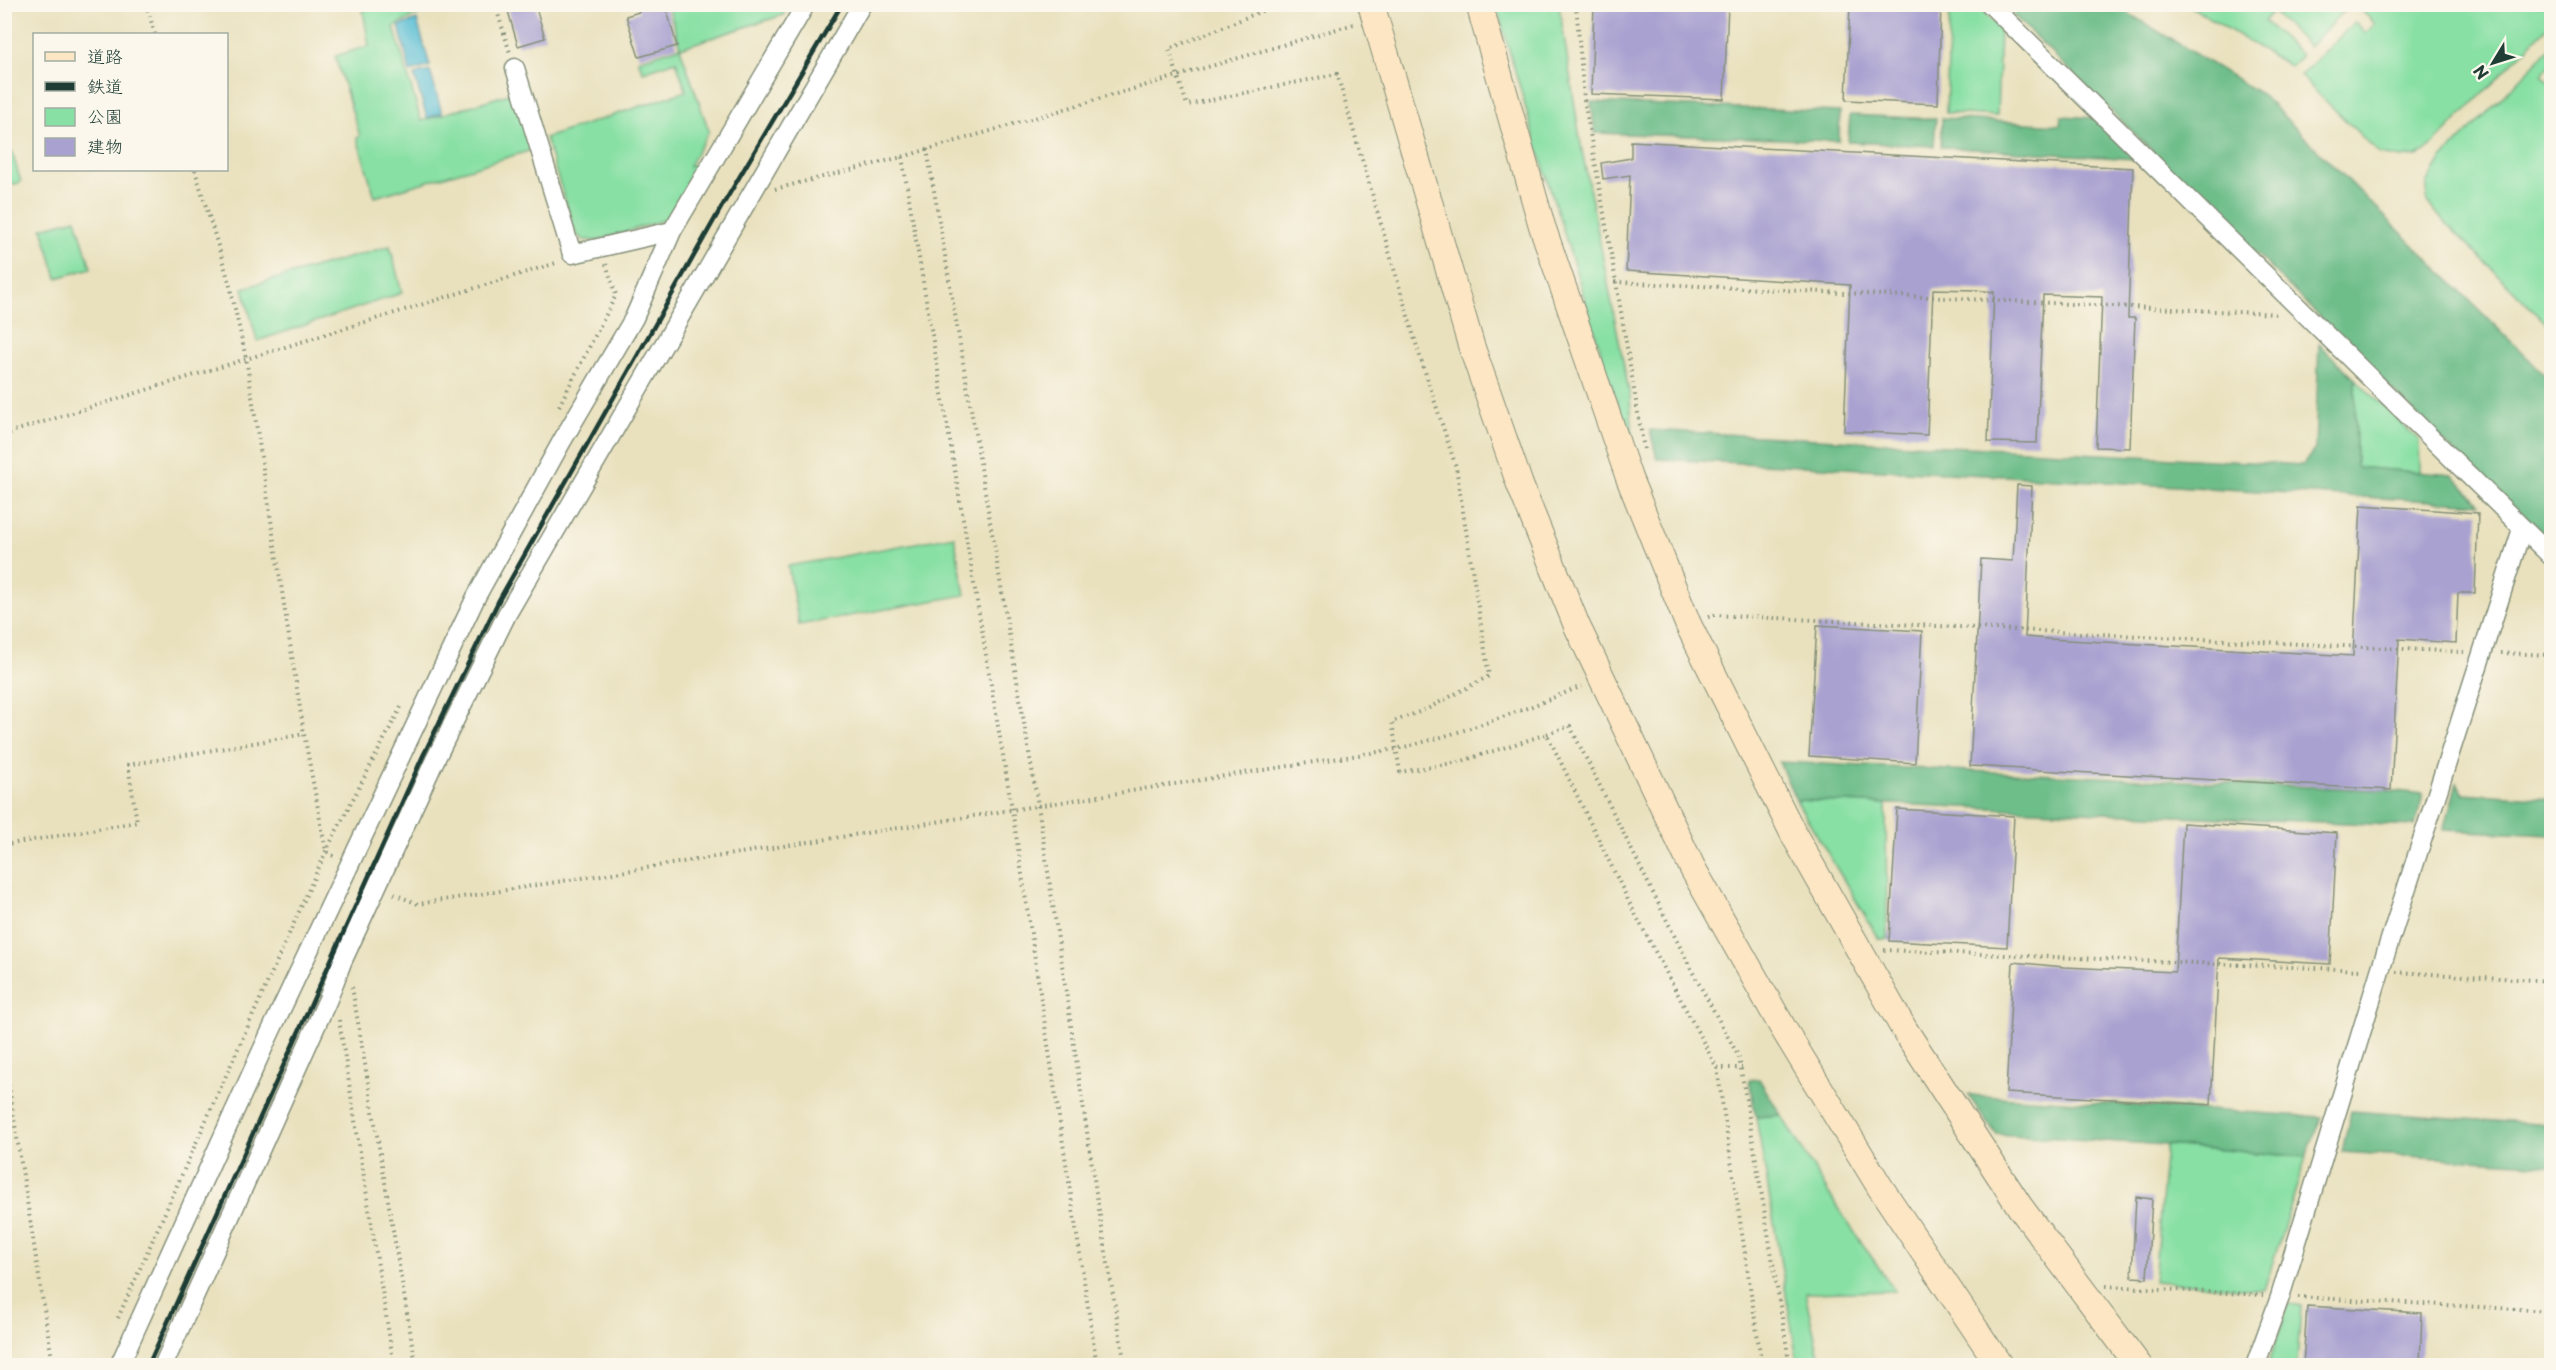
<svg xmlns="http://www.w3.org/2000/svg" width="2556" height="1370" viewBox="0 0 2556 1370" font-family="'Playpen Sans','Klee One',sans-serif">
<rect width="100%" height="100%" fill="#fbf7ec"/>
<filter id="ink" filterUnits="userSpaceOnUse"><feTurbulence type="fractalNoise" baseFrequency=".0167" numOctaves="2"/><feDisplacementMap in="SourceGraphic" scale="12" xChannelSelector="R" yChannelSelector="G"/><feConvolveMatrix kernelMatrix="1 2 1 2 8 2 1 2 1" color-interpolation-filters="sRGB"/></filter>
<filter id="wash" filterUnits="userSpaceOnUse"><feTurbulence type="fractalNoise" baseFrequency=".008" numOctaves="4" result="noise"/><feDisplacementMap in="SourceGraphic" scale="24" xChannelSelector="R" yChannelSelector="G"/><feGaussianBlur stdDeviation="1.35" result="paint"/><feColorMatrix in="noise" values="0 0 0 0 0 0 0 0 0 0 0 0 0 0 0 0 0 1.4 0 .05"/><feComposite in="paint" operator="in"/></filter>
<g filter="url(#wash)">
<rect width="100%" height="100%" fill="#e9e1be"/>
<path fill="#88e0a4" stroke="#548e6c" stroke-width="1.5" d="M2337 4 2344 11 2309 47 2273 12 2264 21 2302 55 2291 67 2188 5Z
M373 5H434L394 27 421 121 512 93 532 150 375 197 357 138 360 136 335 56 369 46 363 11Z
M668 5H790L783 15 680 48 709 131 689 166 703 163 670 218 597 241 584 240 576 234 545 138 686 91 676 61 643 72 638 60 680 47Z
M1496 5H1559L1581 145 1630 397 1633 440 1616 400 1536 143Z
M1950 5H1976L2000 29 1997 116 1946 113Z
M2356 5H2551V23L2430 148 2417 156 2401 158 2380 154 2300 76 2355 22 2366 33 2375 24Z
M2551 47V65L2541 75 2552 86 2551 328 2438 215 2427 200V183L2441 160Z
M12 152 21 182 5 187V154Z
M76 219 91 268 57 278 42 228Z
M390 246 402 293 257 341 243 288Z
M2355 379 2419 440 2420 472 2356 468Z
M954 536 965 595 799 625 788 566Z
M1796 800 1886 804 1887 939H1879Z
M1781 1115 1839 1210 1895 1291 1805 1293 1821 1365H1798L1756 1117Z
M2166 1145 2306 1157 2264 1290 2154 1281Z
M2289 1304 2301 1306 2297 1365H2268Z"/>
<path fill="#6ebe8a" stroke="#467e5f" stroke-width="1.5" d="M2003 5H2115L2261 94 2551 381V549L2233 230Z
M1591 102 1840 112 1839 141 1595 133Z
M1850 115 1936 119 1934 146 1848 142Z
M2061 116 2096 118 2134 155V159L1941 147 1942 118 2060 125Z
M2319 344 2355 379 2356 467 2453 475 2480 504 2006 476 1657 459 1650 430 2303 465 2315 449Z
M1779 762 2396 791 2423 794 2415 826 1796 800Z
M2457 783 2463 793 2551 799V835L2444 830Z
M1759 1079 1781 1115 1756 1117 1749 1080Z
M1968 1095 2321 1117 2306 1157 2166 1145 1996 1134Z
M2351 1111 2551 1125V1165L2342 1152Z"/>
<path fill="#56bdd4" stroke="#3a7d84" stroke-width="1.5" d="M417 20 430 66 410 72 399 26Z
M430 71 442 113 427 118 414 75Z"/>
<g id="blocks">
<path fill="#a9a1d0" d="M506 4H535L545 38 518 46Z
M636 4H665L677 46 639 57 626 16 639 12Z
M1594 4H1728L1724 99 1591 94Z
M1850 4H1941L1938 104 1846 100Z
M1631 141 2133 168 2128 318H2135L2130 448 2096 447 2102 297 2043 295 2037 443 1988 442 1994 292 1976 290 1933 289 1927 435 1844 431 1850 285 1626 271 1630 175 1603 179 1601 163 1631 158Z
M2017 485 2032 486 2025 637 2049 639 2353 656 2361 505 2478 513 2475 593H2458L2456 643 2399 639 2391 790 1970 766 1981 559 2013 561Z
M1817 625 1922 631 1915 763 1809 756Z
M1897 809 2014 816 2007 947 1889 941Z
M2183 823 2337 833 2330 964 2219 958 2211 1105 2006 1093 2013 962 2064 967 2175 972Z
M2136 1197 2152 1199 2147 1278 2132 1277Z
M2307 1306 2422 1313 2420 1365H2303Z"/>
</g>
</g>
<g filter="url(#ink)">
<use href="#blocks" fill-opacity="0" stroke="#848f79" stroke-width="1.5"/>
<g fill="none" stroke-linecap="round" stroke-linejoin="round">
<g stroke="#848f79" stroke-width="21">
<path id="street" d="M1990 4 2552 557
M515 68 572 254 672 231
M119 1366 269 1035 476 597 562 441 634 318 672 231 806 4
M163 1366 328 999 342 962 434 762 507 614 862 4
M2255 1366 2280 1297 2380 971 2522 529"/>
</g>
<g stroke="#848f79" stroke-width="28">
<path id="secondary" d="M1371 4 1471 345 1520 485 1577 626 1693 869 1783 1028 1880 1187 2000 1366
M1479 4 1542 226 1629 478 1688 624 1794 835 1904 1029 2020 1207 2139 1366"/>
</g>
<path stroke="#848f79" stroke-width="4" stroke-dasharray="1.5 4.5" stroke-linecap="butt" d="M146 4 155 34
M495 4 510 53
M1279 4 1169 49 1187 105 1337 74 1417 347 1456 467 1489 676 1427 709 1392 722 1400 772 1459 762 1547 734 1632 908 1717 1068 1762 1366
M1576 4 1584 99 1616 282
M927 149 1038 805 1096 1192 1125 1366
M902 157 1012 809 1097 1366
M195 170 229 282 246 358 304 734 326 851 335 857
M775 189 902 157 1354 24
M559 406 616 295 606 264
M4 436 14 431 556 263
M1644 449 1616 282 2278 314
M1708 617 1714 615 2464 652
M2501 653 2552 655
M1547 734 1570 726 1692 971 1739 1057 1790 1366
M4 845 137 822 128 765 304 734
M394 894 418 904 1396 749C1463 733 1519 712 1582 686
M1884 950 2362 970
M2396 972 2552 981
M352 987 416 1366
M339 1020 394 1366
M4 1055 53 1366
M1717 1068H1742
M2106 1286 2263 1295
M2298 1297 2552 1311
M118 1318 326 851 402 705
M97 1366 101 1355"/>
<use href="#street" stroke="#fff" stroke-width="18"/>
<use href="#secondary" stroke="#fce6c4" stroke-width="26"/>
<path stroke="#1f3d34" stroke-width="4.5" d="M148 1366 423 756 499 600 721 208 842 4"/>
</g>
</g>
<rect width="2556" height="1370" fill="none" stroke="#fbf7ec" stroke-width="24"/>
<rect x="33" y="33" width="195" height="138" fill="#fbf7ec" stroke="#a3ada2" stroke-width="1.5"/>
<rect x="45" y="52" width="30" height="9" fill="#fce6c4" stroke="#a3ada2" stroke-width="1.5"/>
<text x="87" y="63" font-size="18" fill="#1f3d34">道路</text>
<rect x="45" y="82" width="30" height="9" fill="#1f3d34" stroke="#a3ada2" stroke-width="1.5"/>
<text x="87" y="93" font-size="18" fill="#1f3d34">鉄道</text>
<rect x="45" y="108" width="30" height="18" fill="#88e0a4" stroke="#a3ada2" stroke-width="1.5"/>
<text x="87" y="123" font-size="18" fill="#1f3d34">公園</text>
<rect x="45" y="138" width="30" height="18" fill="#a9a1d0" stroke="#a3ada2" stroke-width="1.5"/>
<text x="87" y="153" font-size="18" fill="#1f3d34">建物</text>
<g transform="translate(2493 63) rotate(232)" stroke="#fbf7ec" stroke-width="4.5" paint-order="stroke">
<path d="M0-4.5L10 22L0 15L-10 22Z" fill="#1f3d34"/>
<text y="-9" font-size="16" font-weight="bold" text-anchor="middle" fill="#1f3d34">N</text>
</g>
</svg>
